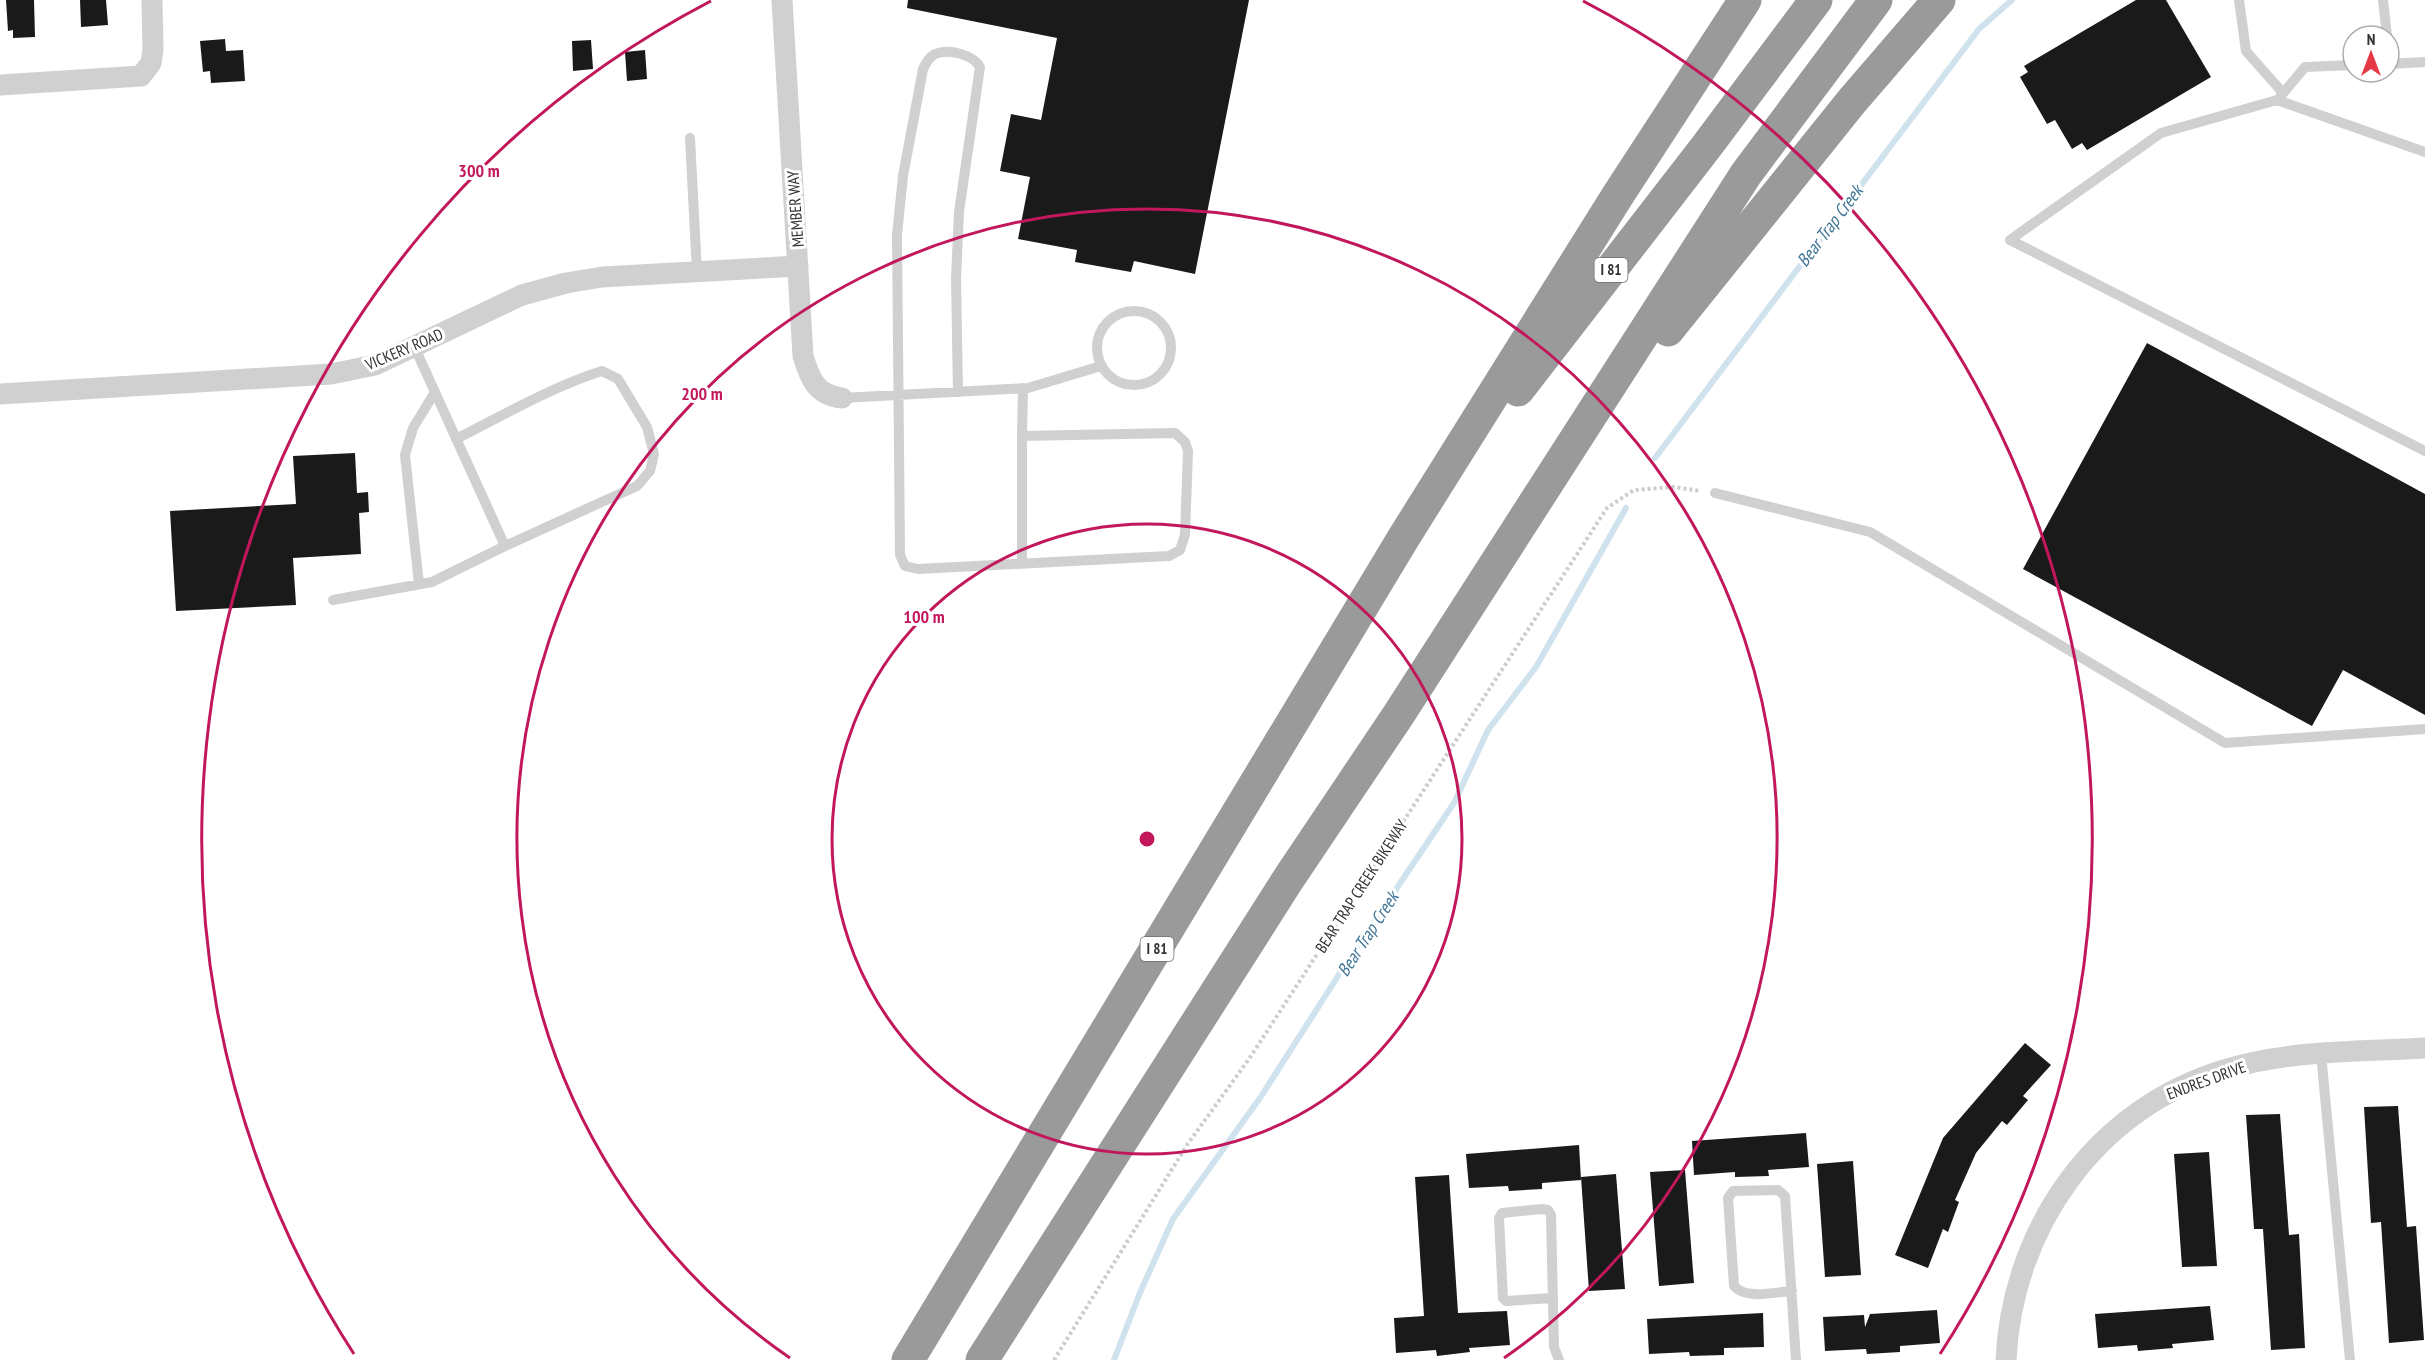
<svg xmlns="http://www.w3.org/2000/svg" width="2425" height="1360" viewBox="0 0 2425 1360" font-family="'PT Sans Narrow',sans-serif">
<rect width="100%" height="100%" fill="#fff"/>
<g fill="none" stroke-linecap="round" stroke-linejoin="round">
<path stroke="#cfe2ee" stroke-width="6" d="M1655 458 1979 29 2012 0
M1114 1360 1139 1295 1173 1219 1260 1098 1347 962 1454 803 1488 730 1536 667 1626 508"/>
</g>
<path fill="#1a1a1a" d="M6 0H34L35 37 13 38V30L8 31Z
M80 0H106L108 25 81 27Z
M908 0H1249L1195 274 1134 261 1131 272 1075 262 1077 250 1018 239 1030 177 1000 171 1011 114 1041 120 1057 38 907 8Z
M2136 0H2166L2211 77 2087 150 2082 143 2072 149 2055 120 2047 124 2020 77 2028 72 2024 66Z
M225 39 226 51 243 50 245 81 211 83 210 71 203 72 200 41Z
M591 40 593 69 573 71 572 41Z
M645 50 647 79 627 81 625 52Z
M2147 343 2425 494V715L2343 670 2312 726 2023 569Z
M355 453 357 493 368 492 369 512 359 513 361 554 293 558 296 605 176 611 170 511 296 504 293 456Z
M2025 1043 2051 1065 2023 1096 2028 1100 2007 1125 2002 1121 1976 1153 1955 1200 1959 1202 1948 1232 1943 1229 1928 1268 1895 1255 1943 1138Z
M2398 1106 2407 1227 2416 1226 2424 1340 2389 1343 2381 1222 2371 1223 2364 1107Z
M2280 1114 2289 1235 2299 1234 2305 1348 2271 1350 2263 1229H2254L2246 1115Z
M1806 1133 1809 1167 1768 1170 1769 1176 1735 1177V1172L1694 1175 1692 1141Z
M1579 1145 1581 1180 1542 1183V1189L1509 1191 1508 1186 1469 1188 1466 1154Z
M2209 1152 2217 1266 2182 1267 2174 1154Z
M1853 1161 1861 1275 1825 1277 1817 1164Z
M1685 1170 1694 1283 1659 1286 1650 1172Z
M1616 1174 1625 1289 1589 1291 1581 1177Z
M1449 1175 1458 1313 1507 1311 1510 1345 1469 1348 1470 1352 1437 1356 1436 1350 1396 1353 1394 1318 1424 1316 1415 1177Z
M2210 1306 2214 1340 2172 1344 2173 1348 2138 1351 2137 1345 2098 1348 2095 1314Z
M1937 1310 1940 1343 1900 1346V1352L1867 1354 1866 1349 1825 1351 1823 1317 1864 1315 1865 1327 1870 1314Z
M1763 1313 1764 1347 1724 1348V1355L1690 1356 1689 1352 1649 1354 1647 1319Z"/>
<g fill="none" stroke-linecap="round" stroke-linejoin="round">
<path stroke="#cdcdcd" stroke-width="4" stroke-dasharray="3 3" stroke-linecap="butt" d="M1054 1360 1187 1145 1249 1059 1607 508 1634 490 1673 487 1701 491"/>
<path stroke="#d0d0d0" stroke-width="10" d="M2239 0 2246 51 2283 93
M2383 0 2387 36
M2389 64 2425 62
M2280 97 2305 67 2353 65
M690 138 697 272
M2425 152 2277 100 2161 133 2010 240 2425 451
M1097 348a37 37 0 1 1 74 0a37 37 0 1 1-74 0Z
M414 346 505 546 637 486 650 471 654 454 647 427 618 379 602 371C551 387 504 415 456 439
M958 392 956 279 959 212 980 67C973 55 949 48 935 54 929 57 926 63 923 69L903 176 897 235 900 555 905 566 918 569C1002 565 1085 560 1169 556L1180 550 1185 535 1188 451 1185 442 1175 433 1022 436V564
M842 398 1028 388 1101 366
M1022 436 1023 388
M1715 493 1870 532 2225 743 2425 729
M419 584 405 455 413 428 435 392
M333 600 432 582 505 546
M2321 1054 2350 1360
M1792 1291C1775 1292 1746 1300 1734 1286L1728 1198 1733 1191 1778 1190 1785 1196 1796 1360
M1553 1298 1506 1301 1503 1298 1499 1218 1502 1213 1542 1209 1548 1210 1551 1215 1554 1347 1559 1360"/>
<path stroke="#d0d0d0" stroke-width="21" d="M782 0 803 356C810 379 816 395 842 398
M0 85 141 76 151 63 153 50 152 0
M0 394 331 374 375 365 522 295 566 283 602 277 798 266
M2006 1360C2012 1227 2097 1107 2227 1069 2290 1050 2359 1052 2425 1048"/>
<path stroke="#9a9a9a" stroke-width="33" d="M1668 330 1852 101 1939 0
M1518 390 1706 147 1816 0
M908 1360 1404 537 1618 195 1745 0
M982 1360 1289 878 1399 714 1746 174 1876 0"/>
</g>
<g fill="none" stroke="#c2185b" stroke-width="3">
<circle cx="1147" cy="839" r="315"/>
<path d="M790 1358A630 630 0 1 1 1504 1358"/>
<path d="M354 1354A945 945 0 0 1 711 1M1583 1A945 945 0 0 1 1940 1354"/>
</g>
<g text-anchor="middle" stroke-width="6" stroke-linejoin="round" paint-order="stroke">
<g fill="#fff" stroke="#707070" stroke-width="1.5">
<rect x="1594.5" y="258" width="33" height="24" rx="4.5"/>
<rect x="1140.5" y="937" width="33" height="24" rx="4.5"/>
</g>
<g font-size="15" font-weight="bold" fill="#333">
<text x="1611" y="275">I 81</text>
<text x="1157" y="954">I 81</text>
</g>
<g font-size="16" fill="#333" stroke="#fff">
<text transform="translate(795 209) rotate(-94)" y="6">MEMBER WAY</text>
<text transform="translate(404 349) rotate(-23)" y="6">VICKERY ROAD</text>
<text transform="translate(1361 886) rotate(-57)" y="6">BEAR TRAP CREEK BIKEWAY</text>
<text transform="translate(2206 1080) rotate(-20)" y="6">ENDRES DRIVE</text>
</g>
<g font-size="18" font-style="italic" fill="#3f7597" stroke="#fff">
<text transform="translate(1830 226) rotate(-53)" y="6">Bear Trap Creek</text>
<text transform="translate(1368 934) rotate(-57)" y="6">Bear Trap Creek</text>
</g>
</g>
<circle cx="1147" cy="839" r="9" fill="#c2185b" stroke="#fff" stroke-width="3"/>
<g font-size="18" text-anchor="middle" font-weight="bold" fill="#c2185b" stroke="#fff" stroke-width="6" stroke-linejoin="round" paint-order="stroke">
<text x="479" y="177">300 m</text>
<text x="702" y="400">200 m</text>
<text x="924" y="623">100 m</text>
</g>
<g transform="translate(2371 54)"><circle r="28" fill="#ffffff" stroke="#adadad" stroke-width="1.5"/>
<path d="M0-4.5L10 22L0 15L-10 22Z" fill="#e63946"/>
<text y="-9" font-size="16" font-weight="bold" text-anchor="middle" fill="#333333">N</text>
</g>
</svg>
